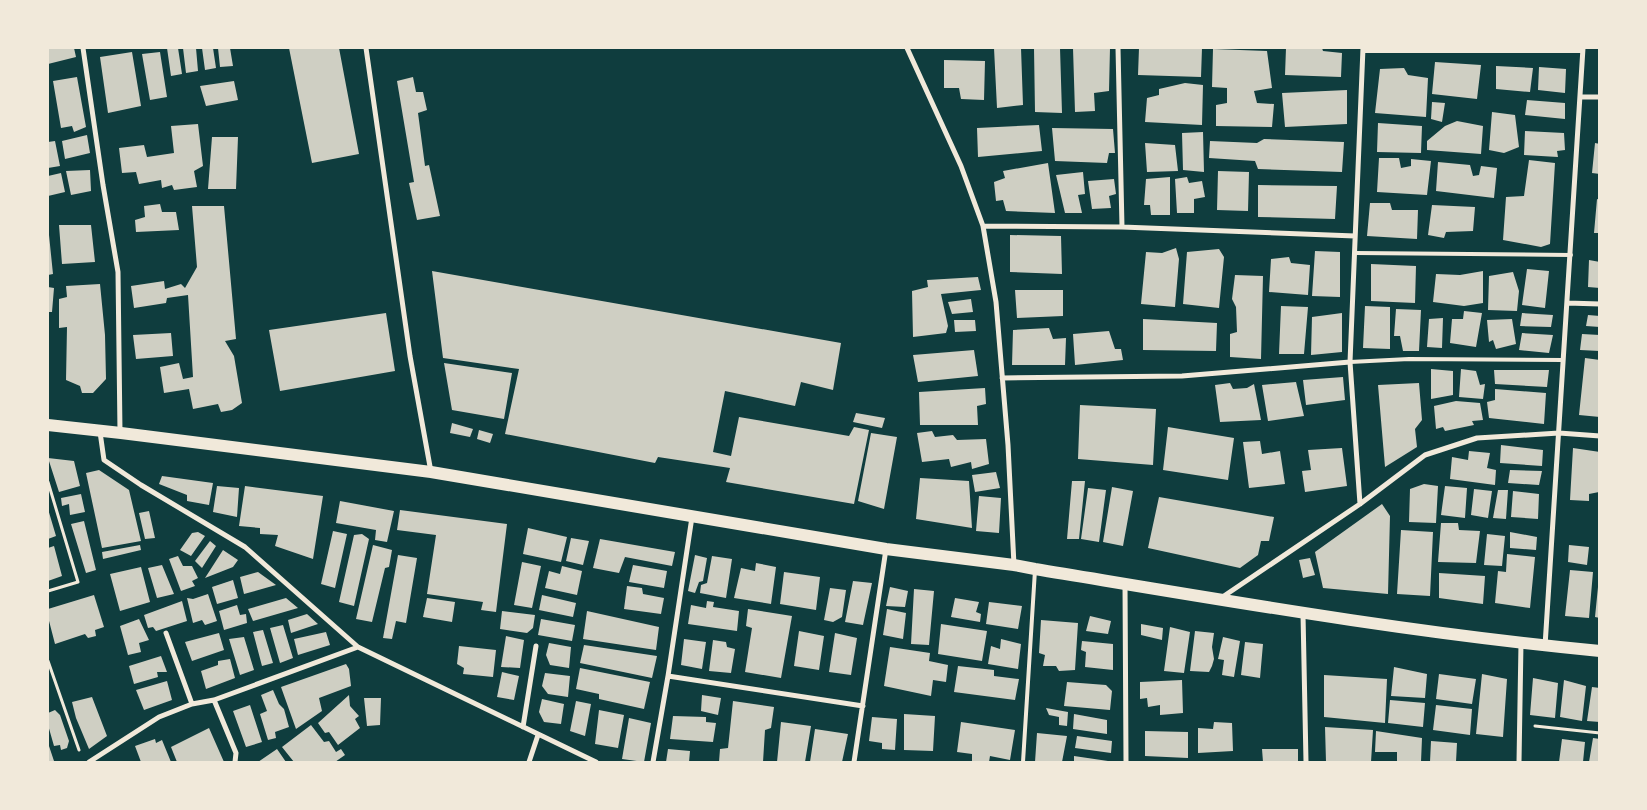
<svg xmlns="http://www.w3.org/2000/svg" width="1647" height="810" viewBox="0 0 1647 810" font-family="Poppins,sans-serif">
<rect width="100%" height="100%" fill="#0f3d3e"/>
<path fill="#cfcfc3" d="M48 48H74L76 57 48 64Z
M167 48H178L182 74 171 76Z
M183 48H196L198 71 186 73Z
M202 48H213L216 68 205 70Z
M218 48H230L233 66 220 67Z
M289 48H339L359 154 312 163Z
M994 48H1021L1023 105 997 108Z
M1034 48H1060L1062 113 1035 112Z
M1073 48H1110L1109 91 1094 93 1095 111 1075 112Z
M1139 48H1202L1201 77 1138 75Z
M1286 48H1322L1323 51 1342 53 1341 77 1285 75Z
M1213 49 1267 51 1272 88 1254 91 1257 103 1274 104 1272 127 1216 126V105L1227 103V88L1212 87Z
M132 52 141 106 108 113 100 57Z
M160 52 167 97 150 100 142 54Z
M944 60 985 61 984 100 961 99 959 88H944Z
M1435 62 1481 65 1477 99 1432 94Z
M1496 66 1533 68 1530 92 1496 89Z
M1539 67 1566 69 1565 93 1538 90Z
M1404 68 1408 75 1428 78 1426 117 1375 113 1380 69Z
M77 77 86 127 74 132 72 126 61 128 53 81Z
M413 77 416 92H423L427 110 418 113 425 166 429 165 440 216 417 220 409 183 414 182 397 81Z
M234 81 238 100 206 106 200 86Z
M1185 83 1203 85 1202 125 1145 122 1147 98 1159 95V89Z
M1347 90V124L1285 127 1282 93Z
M1527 100 1565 103V119L1525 115Z
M1432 102 1445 103 1442 122 1431 119Z
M1492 112 1515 115 1519 147 1504 153 1489 150Z
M1457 121 1483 126 1481 154 1427 150V141L1445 126Z
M1378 123 1422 126 1421 153 1377 152Z
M198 124 203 166 194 171 197 187 174 190 172 185 162 188 161 180 139 184 136 172 122 173 119 148 144 145 147 157 174 153 171 126Z
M1039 125 1042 151 978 157 977 128Z
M1052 128 1113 129 1115 153H1109L1107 163 1055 161Z
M1525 131 1564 133 1565 150 1557 151 1558 157 1524 155Z
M1203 132 1204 172 1183 170 1182 133Z
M87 135 90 153 65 159 62 141Z
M212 137H238L236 189H208Z
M1264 139 1344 142 1342 172 1258 169 1255 161 1209 158 1210 141 1257 143Z
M55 141 60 166 48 168V142Z
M1145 143 1175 145 1178 171 1147 172Z
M1595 143 1600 144V174L1592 173Z
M1379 158H1399L1401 168 1411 166V159L1431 161 1427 195 1377 192Z
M1529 160 1555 163 1550 244 1541 247 1503 240 1506 197 1524 196Z
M1438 162 1470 165 1473 176 1479 175 1481 166 1497 168 1494 198 1436 191Z
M1048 163 1055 213 1006 211 1003 200 996 201 994 182 1005 178 1003 171Z
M90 170 91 191 71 195 66 171Z
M1218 171 1249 172 1248 211 1217 210Z
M1083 172 1085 194 1078 195 1082 213H1065L1056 175Z
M61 173 65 192 48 196V176Z
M1170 177V215H1151L1150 205H1144L1146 179Z
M1187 177 1189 183 1202 181 1205 197 1194 199V213H1177L1175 179Z
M1114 179 1116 194 1109 196 1111 208 1092 209 1088 181Z
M1258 185 1337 186 1335 219 1258 217Z
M1597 199 1600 200V233H1594Z
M1370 203H1390L1392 210H1418L1417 239 1367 236Z
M160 204 162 212H176L179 230 136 232 135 220 145 217 144 206Z
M1432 205 1475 207 1473 231 1446 232 1444 238 1428 235Z
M192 206H224L236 339 225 341 234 356 242 403 232 410 221 412 218 404 193 409 189 389 164 393 160 367 179 363 183 379 193 377 188 295 167 298 166 303 134 308 131 286 164 281 165 289 181 284 185 288 197 267Z
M59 225H91L95 262 62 264Z
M48 235H49L53 274 48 275Z
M1010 235 1061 236 1062 274 1010 272Z
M1176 248 1179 259 1175 307 1141 304 1146 252 1162 253Z
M1219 249 1224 257 1219 308 1183 304 1187 252Z
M1315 251 1340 252V297L1312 296Z
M1289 257 1291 263 1310 265 1308 295 1269 292 1271 259Z
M1589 260 1600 262V288L1588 287Z
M1371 264 1416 266 1415 303 1371 301Z
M1527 269 1549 271 1545 308 1522 305Z
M432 271 841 343 833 390 801 382 795 406 725 391 713 452 731 456 739 417 849 436 854 427 869 430 854 504 726 482 730 468 658 457 655 463 505 434 519 369 443 358Z
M1483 271V303L1464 306 1433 302 1436 274 1460 275Z
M1513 272 1519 291 1517 311 1488 310 1489 276Z
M1235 275 1263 276 1261 359 1230 357V334L1237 332 1236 307 1232 299Z
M978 277 981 290 941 294 948 326 946 333 913 337 912 291 928 287 927 280Z
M100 284 105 335 106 379 93 393H82L80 386 66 380 67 327 59 328V299L67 297 66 286Z
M48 287 54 288 52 312H48Z
M1015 290H1063V316L1017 318Z
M971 299 973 312 952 314 948 302Z
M1281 306 1308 307 1304 354H1279Z
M1365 306 1390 307V349L1363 348Z
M1396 309 1421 310 1419 351H1403L1400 336H1394Z
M1464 311 1482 313 1476 347 1450 343 1452 319H1463Z
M386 313 395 371 280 391 269 330Z
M1342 313V352L1311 355 1312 317Z
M1522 313 1553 315 1551 327 1520 326Z
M1588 315 1600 316V327L1586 326Z
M1443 318 1442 348 1427 347 1429 319Z
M1143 319 1217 323 1216 351 1143 350Z
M1512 319 1516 344 1496 349 1493 340 1489 342 1487 320Z
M954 320H975L976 331 955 332Z
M1049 328 1053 339 1066 338 1065 365H1012L1013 330Z
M1109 331 1115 349H1121L1123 360 1075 365 1073 334Z
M171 333 173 356 136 359 133 335Z
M1522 333 1553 335 1549 353 1519 350Z
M1582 334 1600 335V351L1580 350Z
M974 350 978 376 918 382 913 355Z
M1585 358 1600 360V417L1579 415Z
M444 363 512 373 504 419 452 410Z
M1431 369 1453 371V395L1431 399Z
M1461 369 1476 371 1480 385 1485 384 1483 399 1459 397Z
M1494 370H1549L1547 387 1495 384Z
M1343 377 1345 400 1306 405 1303 380Z
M1296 382 1304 416 1268 421 1262 385Z
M1230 383 1233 389 1247 388 1254 384 1261 420 1220 422 1215 385Z
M1419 383 1422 420 1415 429 1417 447 1385 467 1378 385Z
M985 388 986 404 977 406 978 425H920L919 392Z
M1495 389 1546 393 1544 424 1489 418 1487 402 1495 400Z
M1456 401 1480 403 1483 420 1472 421 1474 425 1445 431 1443 427 1436 429 1434 406Z
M1080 405 1156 409 1153 465 1078 459Z
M856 413 885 418 882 428 853 422Z
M452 423 473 429 470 437 450 433Z
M1168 427 1234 438 1228 480 1163 470Z
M479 430 493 434 490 443 477 439Z
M932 431 935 437 953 435 957 440 986 439 989 464 972 469 971 462 951 467 949 459 922 462 917 433Z
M871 433 897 437 884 509 858 501Z
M1260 441 1262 454 1280 451 1285 484 1249 488 1243 442Z
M1501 445 1543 450 1542 466 1500 463Z
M1342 448 1347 486 1305 492 1302 471 1311 470 1308 450Z
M1573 448 1600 452 1599 492 1589 494V501L1570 500Z
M1469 451 1490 453 1487 468 1496 470 1495 485 1450 479 1452 457 1468 460Z
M48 458 74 461 80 486 59 492Z
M99 470 129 490 141 541 102 548 86 473Z
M1510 470 1542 471 1539 485 1508 483Z
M996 472 1000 488 975 492 972 475Z
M162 476 213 483 209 505 187 501V495L159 484Z
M920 478 969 481 972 528 916 519Z
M1072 481H1085L1079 539H1067Z
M1424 484 1438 486 1436 523 1409 522 1410 489Z
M217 486 239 488 237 517 213 512Z
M245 486 323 496 313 559 275 546 278 535 260 534V528L239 526Z
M1445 486 1467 488 1465 518 1441 515Z
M1112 487 1133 491 1123 546 1103 542Z
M1088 488 1106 490 1099 542 1081 539Z
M1474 489 1492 491 1488 518 1471 515Z
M1498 490H1508L1506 519 1493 518Z
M1513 491 1539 494 1538 519 1511 517Z
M81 494 85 512 70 515 69 504 62 506 61 498Z
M979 496 1001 498 999 533 976 531Z
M1159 497 1274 517 1269 541H1261L1258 555 1240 568 1148 548Z
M340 501 394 511 387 542 375 540 376 530 336 523Z
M1382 504 1390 516 1388 594 1323 588 1315 552Z
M48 509 56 536 48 539Z
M400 510 507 524 496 612 481 610 483 602 427 594 436 535 397 530Z
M149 511 155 538 145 539 139 513Z
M84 521 96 570 86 573 71 524Z
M1441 523H1458L1459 530 1480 531 1476 563 1438 562Z
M528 528 567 537 561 562 523 554Z
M1401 530 1433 532 1430 596 1397 594Z
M333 531 347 534 335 588 321 584Z
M198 532 205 536 191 556 180 550 192 533Z
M1510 532 1537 537 1536 550 1510 548Z
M362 534 369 539 354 606 339 602 354 535Z
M1487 534 1505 536 1502 566 1484 565Z
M571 538 589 541 583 565 566 561Z
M600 539 675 552 672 566 625 557 619 573 593 568Z
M210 541 216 546 202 568 195 561Z
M140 545 141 550 103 559 102 552Z
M373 545 392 550 389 567 385 568 372 622 356 619Z
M1569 545 1589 547 1587 565 1568 562Z
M54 546 62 576 48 581V548Z
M223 550 238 560 233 567 205 578Z
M1507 554 1535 557 1530 608 1495 603 1498 571 1506 572Z
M398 555 417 558 406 623 396 621 392 639 383 638Z
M695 555 707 558 703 581 699 582 695 593 688 591Z
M178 556 183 566H192L198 578 192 581 195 586 181 591 169 559Z
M712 556 732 559 726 598 700 593 701 585 707 583Z
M1310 558 1315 575 1303 578 1299 560Z
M522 562 541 566 532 608 514 605Z
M756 563 776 567 771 604 734 598 741 568 755 571Z
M162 565 174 594 157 598 148 568Z
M633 565 667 571 664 588 629 582Z
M562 566 582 571 577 595 545 588 549 571 560 574Z
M141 567 150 602 120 611 110 574Z
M1570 570 1593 572 1589 618 1565 616Z
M258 572 276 585 244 594 240 577Z
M784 572 820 577 816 610 780 604Z
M1439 573 1485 576 1483 604 1439 598Z
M233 580 238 598 217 604 212 587Z
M853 581 872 583 863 625 845 622Z
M627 586 642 588 643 594 664 598 661 614 624 609Z
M890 587 908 591 905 607 886 606Z
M1598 587H1600V618L1595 617Z
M830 588 846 590 842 617 833 622 824 620Z
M914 589 934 591 929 645 911 644Z
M208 594 217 621 205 625 202 620 193 623 187 598 193 599Z
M94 595 104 627 95 630 96 636 88 638 85 634 55 644 48 617V609Z
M542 595 576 603 573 617 539 610Z
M286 598 298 608 253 621 248 609Z
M427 598 455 602 452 622 423 617Z
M955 598 979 602 976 612 981 614 980 622 951 617Z
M182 601 187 621 156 631 153 627 148 628 144 615Z
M707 601 714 602 713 607 739 611 737 631 688 624 691 605 706 608Z
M989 602 1022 606 1018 629 986 624Z
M237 605 240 615 246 614 247 623 224 630 219 611Z
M748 609 792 616 781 678 745 672 752 628 746 626Z
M887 609 906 613 903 639 883 635Z
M502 611 535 615 533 628 527 633 500 629Z
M587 611 659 627 656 650 583 639Z
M307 614 318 624 291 633 288 620Z
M1090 616 1111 621 1108 634 1086 631Z
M139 619 149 640 139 643 141 652 128 655 120 626Z
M541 619 575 625 572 641 538 635Z
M1041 620 1078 623 1075 670 1059 671 1056 666H1043L1045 655 1039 653Z
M941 624 987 631 982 661 938 654Z
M1141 624 1163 628 1162 640 1141 635Z
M283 625 293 658 280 663 270 628Z
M1170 627 1190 632 1184 673 1164 671Z
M263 630 273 663 262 666 253 632Z
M799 631 824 636 819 670 794 666Z
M1195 631 1214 633 1212 647 1214 659 1212 666 1209 672 1190 671Z
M326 632 330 645 298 655 294 639Z
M219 633 224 650 192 661 185 642Z
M835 633 857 638 851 675 829 672Z
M506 636 524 640 520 668 501 667Z
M244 637 254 670 240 675 229 639Z
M1223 637 1240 641 1234 677 1222 675 1224 660 1218 659Z
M684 639 706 642 702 669 681 665Z
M1001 639 1021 644 1018 669 988 664 991 646 1000 649Z
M713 640 726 642 727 647 735 649 731 673 709 671Z
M1082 641 1113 644V670L1085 667 1086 652 1081 650Z
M1245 642 1263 644 1260 678 1241 675Z
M549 643 571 647 569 668 550 665 546 655Z
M584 645 657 656 652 678 580 663Z
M459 646 496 650 493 677 463 674 464 668 457 664Z
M890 647 930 653 929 661 948 665 946 682 933 680 931 696 884 686Z
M161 656 167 672H157L158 677 134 684 129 666Z
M230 659 235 678 206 689 201 671 218 665V661Z
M346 664 349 669 351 686 319 698 322 711 296 729 281 687Z
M958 666 994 670V676L1019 679 1015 700 954 692Z
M1394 667 1427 674 1425 698 1391 696Z
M580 668 650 682 644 709 599 699V694L576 689Z
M502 672 519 676 514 700 497 697Z
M545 673 570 676 568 697 548 694 542 686Z
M1439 674 1476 679 1472 704 1436 699Z
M1482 674 1507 679 1503 737 1476 734Z
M1324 675 1387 679 1385 723 1324 717Z
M1533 678 1558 683 1555 718 1530 715Z
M1182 680 1183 713 1160 715V705L1148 707 1147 698 1140 699V682Z
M1564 680 1586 686 1582 721 1560 717Z
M167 681 172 700 144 710 136 690Z
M1067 682 1106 685 1112 691 1110 710 1064 706Z
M1592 687 1600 688V722L1587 721Z
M273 690 279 704 284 709 289 727 275 732 276 738 268 740 260 714 267 711 261 695Z
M349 695 350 706 359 716 355 719 360 728 338 745 329 732 325 733 318 723Z
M702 695 721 698 718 715 701 711Z
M92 697 107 736 89 749 76 718 72 702Z
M364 698H381L380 725 367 726Z
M542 699 564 704 561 724 544 722 539 712Z
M1390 700 1425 703 1423 727 1388 723Z
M576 701 591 704 585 736 570 731Z
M733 701 774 707 771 728 765 730 763 762H719L720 749 728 748Z
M250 705 262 742 246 747 233 711Z
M1436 705 1472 709 1470 735 1433 730Z
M1046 708 1068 712 1067 726 1059 725V717L1049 715Z
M55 710 60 715 69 741 67 748 61 750 60 745 54 746 48 725V713Z
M599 710 624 715 618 748 595 744Z
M904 714 935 716 933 751 904 750Z
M1074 714 1107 720V734L1073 729Z
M673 716 706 717V722L716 723 713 742 670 739Z
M872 717 897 719 895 750 882 749V743L869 741Z
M629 718 651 723 644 762 622 759Z
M781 722 811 726 805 762H777Z
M961 722 1015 730 1010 760 990 756 989 762H982L972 761V754L957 752Z
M1214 722 1232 723 1233 751 1198 753V728L1213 729Z
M311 725 324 742 329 741 336 752 341 749 345 755 335 762H294L282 747Z
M1325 727 1373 730 1371 762H1326Z
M209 728 224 762H177L171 747Z
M815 729 848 734 842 762H810Z
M1145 731 1188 732V758L1145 756Z
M1376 731 1422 738 1421 762H1397V752H1375Z
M1037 733 1067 736 1062 762H1035Z
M1077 736 1112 741 1111 753 1075 748Z
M1593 738 1600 739V762H1589Z
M155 739 156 743 162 740 171 762H141L135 746Z
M1562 739 1585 742 1583 762H1559Z
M1431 741 1457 743 1456 762H1430Z
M48 743 54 761 51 762H48Z
M277 749 286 762H258Z
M668 749 690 751 689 762H666Z
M1262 749H1298V762H1263Z
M1074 756 1108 761V762H1074Z"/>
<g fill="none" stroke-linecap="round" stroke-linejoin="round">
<path stroke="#f1e9da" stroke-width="3" d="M48 482 78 582 48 591
M48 661 79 750
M1535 726 1600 733"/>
<path stroke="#f1e9da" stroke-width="4" d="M1363 51H1583
M1356 253 1571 255
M1350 362 1409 359 1563 360
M1023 762 1035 570"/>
<path stroke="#f1e9da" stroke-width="5" d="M83 48 103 185 118 272 120 432
M366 48 410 356 431 472
M907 48 961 166 983 226 996 302 1008 445 1014 565
M1118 48 1122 227
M1581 97H1600
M983 226 1122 227 1355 236
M1567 303 1600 304
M1002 378 1182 376 1350 362
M100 432 104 460 141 485 245 547 358 647 596 762
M1360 504 1350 362 1363 48
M1125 584 1126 762
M1221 598 1360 504 1425 455 1477 438 1559 433 1600 436
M1303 614 1306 762
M166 633 192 704
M1545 646 1583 48
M668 676 692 517
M214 700 236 753 235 762
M523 727 536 646
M89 762 159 717 192 704 214 700 358 647
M529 762 538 735
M653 762 668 676 863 706
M854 762 886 549
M1519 762 1521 643"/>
<path stroke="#f1e9da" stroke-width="12" d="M48 425 121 433 431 472 886 549 1014 565 1035 569C1223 600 1410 633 1600 651"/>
</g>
<rect width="1647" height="810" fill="none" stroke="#f1e9da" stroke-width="98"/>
</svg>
